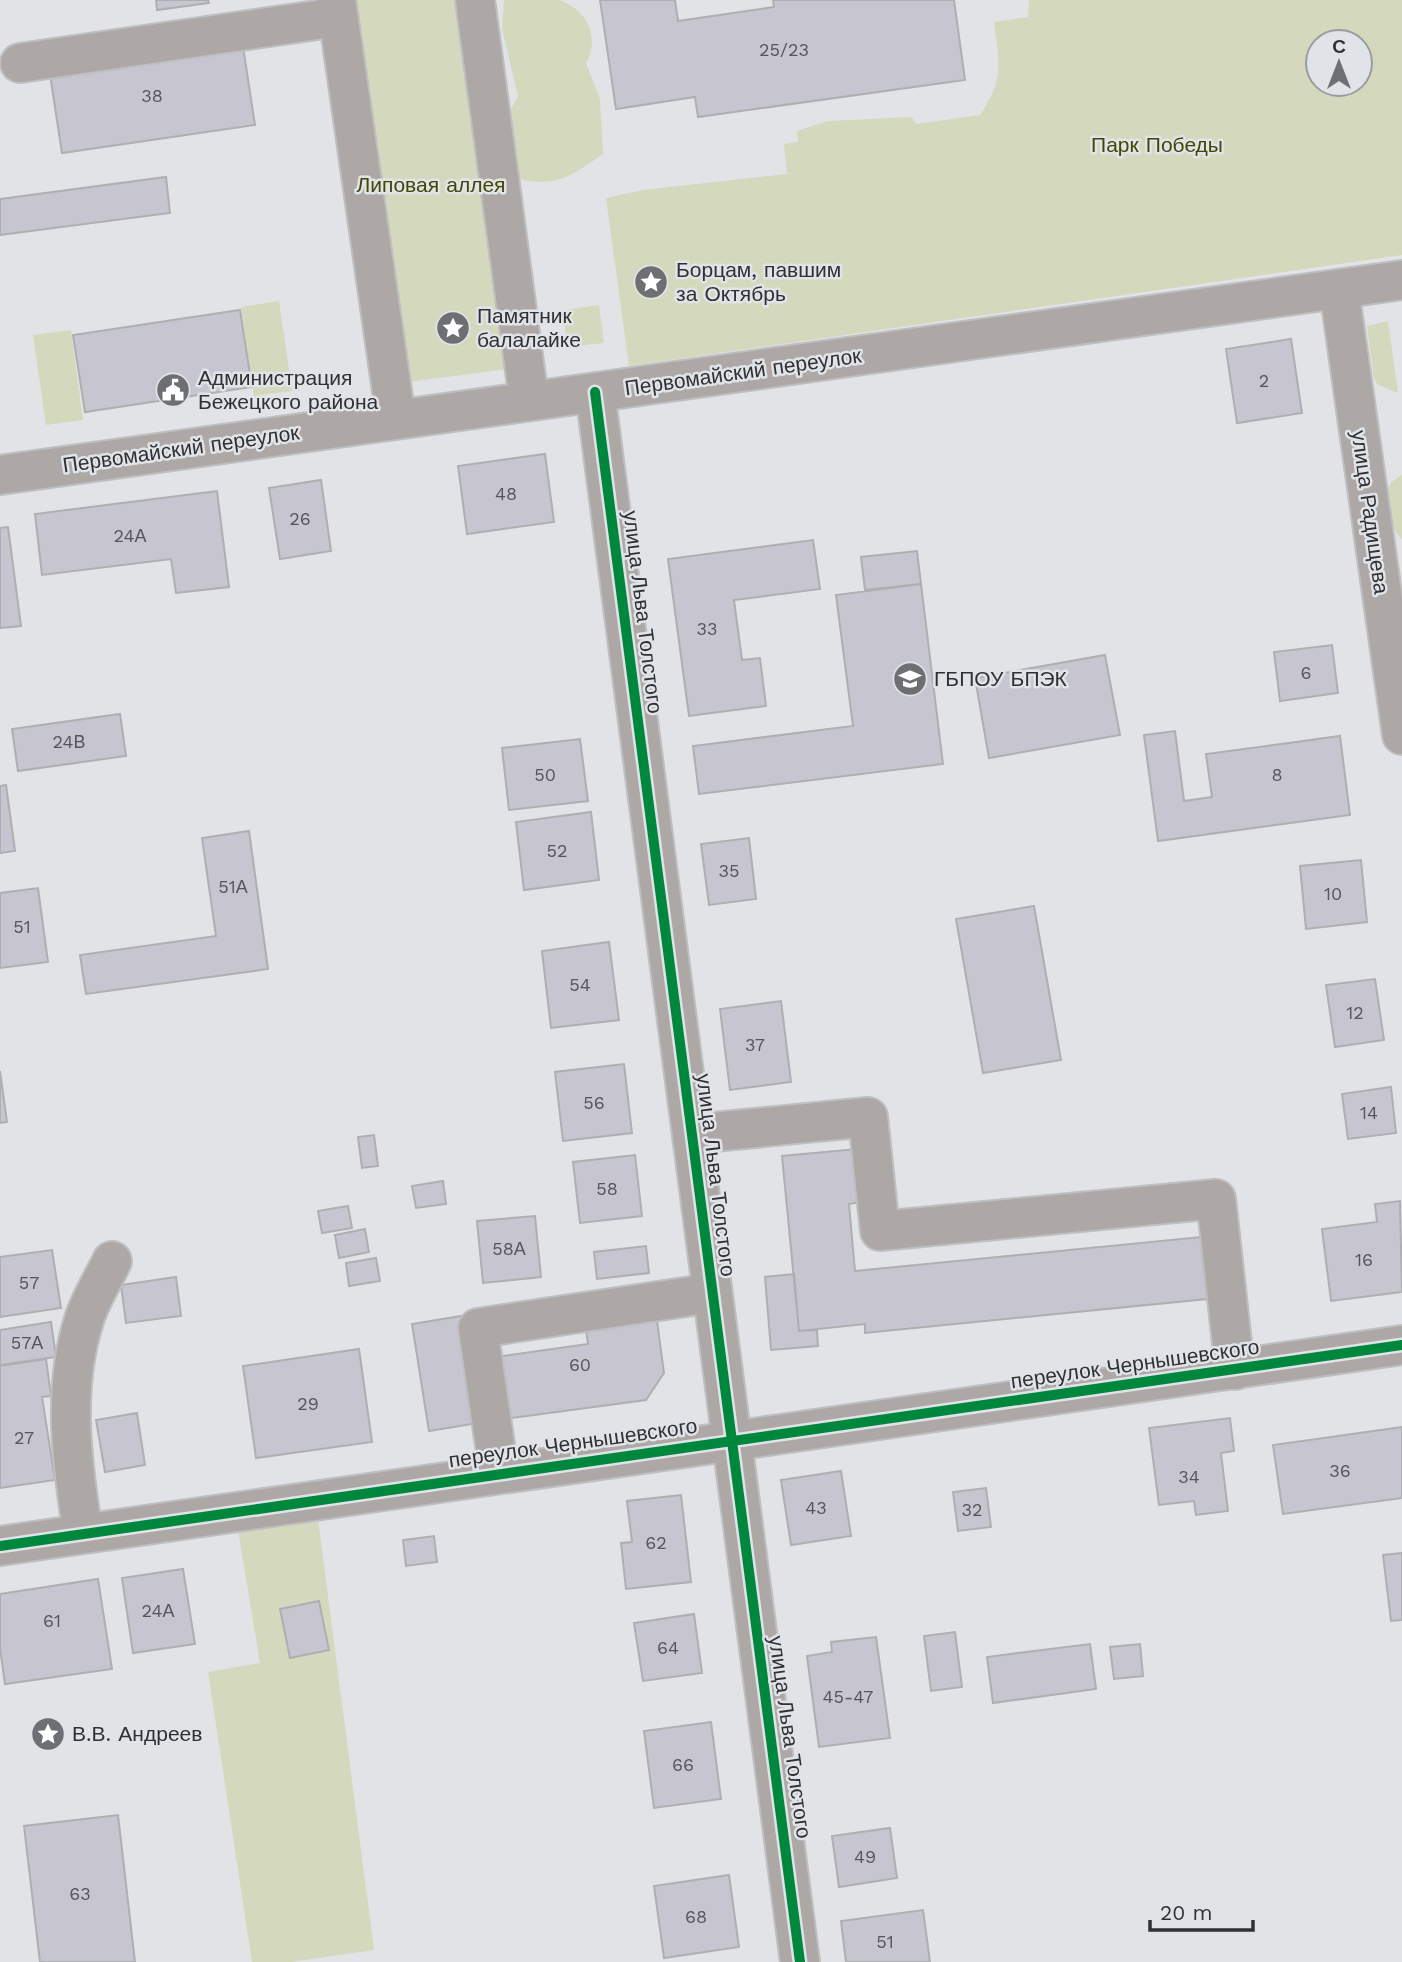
<svg xmlns="http://www.w3.org/2000/svg" width="1402" height="1962" viewBox="0 0 1402 1962" font-family="'Work Sans',sans-serif">
<rect width="100%" height="100%" fill="#e1e3e6"/>
<path fill="#d4d9bd" fill-rule="evenodd" d="M353 0H457L509 369 407 382Z
M504 0C520 0 544 0 559 0 586 9 601 36 586 63L600 99 603 154C572 175 558 188 520 179L508 154 505 122 518 96 502 29Z
M1029 0H1402V255L629 366 606 198 643 190 787 174 784 144 798 142 797 131 828 121 912 117 916 124 980 115C1005 77 999 64 994 22L1028 17ZM1318 42H1360V84H1318Z
M279 301 292 391 254 396 241 307Z
M599 305 604 343 567 347 563 310Z
M1388 321 1398 393 1378 385 1374 379 1367 326Z
M71 330 83 420 46 425 33 335Z
M1402 475V539C1391 531 1382 500 1389 486 1392 481 1397 478 1402 475Z
M318 1519 374 1950 290 1962H252L208 1672 260 1663 238 1530Z"/>
<path fill="#c6c5d0" stroke="#aeafb1" stroke-width="2" d="M156 0H208L209 3 157 10Z
M600 0H675L678 21 774 7 773 0H954L965 80 698 117 695 97 616 109Z
M242 40 255 125 62 153 49 68Z
M166 177 170 213 0 235V199Z
M240 310 252 387 85 412 73 335Z
M1291 339 1302 413 1237 423 1226 349Z
M545 454 554 522 467 534 458 466Z
M321 480 331 551 280 559 269 488Z
M217 491 229 587 176 593 171 559 42 575 35 514Z
M8 527 21 626 0 628V528Z
M813 540 820 589 734 600 742 660 760 658 766 706 689 716 668 559Z
M917 551 921 584 865 590 861 557Z
M921 584 943 764 699 794 693 746 853 726 836 595Z
M1332 645 1338 693 1280 701 1274 652Z
M1105 655 1120 735 989 758 975 678Z
M120 714 126 756 18 771 12 729Z
M1175 731 1184 801 1212 797 1206 754 1340 736 1350 815 1158 841 1144 735Z
M580 739 588 801 509 810 502 748Z
M6 785 15 851 0 853V786Z
M591 812 599 880 524 890 516 822Z
M249 831 268 969 86 994 80 955 216 936 202 838Z
M749 838 756 899 709 905 701 844Z
M1361 860 1367 922 1306 929 1300 866Z
M38 888 48 962 0 968V893Z
M1034 906 1061 1060 983 1073 956 919Z
M609 942 619 1020 551 1028 542 951Z
M1375 979 1384 1040 1335 1047 1326 985Z
M781 1001 791 1082 730 1090 720 1009Z
M624 1064 632 1133 563 1141 555 1072Z
M0 1071 7 1122 0 1123Z
M1391 1087 1396 1133 1348 1139 1342 1094Z
M374 1135 378 1166 362 1168 358 1137Z
M857 1149 862 1202 849 1204 855 1271 1201 1237 1207 1299 865 1333V1324L799 1331 782 1156Z
M635 1155 642 1216 580 1223 573 1162Z
M443 1181 446 1204 416 1208 412 1186Z
M1400 1201 1402 1292 1331 1301 1322 1229 1377 1222 1375 1204Z
M348 1206 352 1228 322 1233 318 1211Z
M535 1216 541 1277 483 1283 477 1221Z
M365 1229 369 1252 339 1258 335 1235Z
M646 1246 649 1273 597 1279 594 1252Z
M52 1250 61 1308 0 1317V1257Z
M376 1258 380 1281 349 1286 346 1263Z
M794 1274 799 1331 817 1330 818 1346 771 1350 765 1277Z
M176 1277 181 1316 126 1323 121 1285Z
M656 1313 664 1373 646 1400 504 1419 495 1357 588 1344 585 1323Z
M461 1316 478 1423 429 1431 412 1324Z
M51 1322 56 1357 0 1365V1330Z
M359 1349 372 1442 256 1458 243 1366Z
M46 1359 51 1396 42 1397 55 1480 0 1488V1366Z
M137 1413 145 1465 105 1472 96 1420Z
M1230 1418 1234 1451 1221 1453 1228 1511 1196 1515 1194 1501 1159 1505 1149 1428Z
M1402 1427V1498L1283 1514 1273 1445Z
M841 1471 851 1536 791 1545 781 1480Z
M986 1488 991 1527 958 1531 953 1492Z
M681 1495 691 1582 626 1589 621 1543 632 1542 627 1501Z
M434 1536 437 1562 406 1566 403 1540Z
M1402 1553V1620L1391 1621 1383 1555Z
M183 1569 195 1644 133 1653 122 1578Z
M98 1579 112 1669 5 1684 0 1648V1594Z
M319 1601 329 1650 290 1658 280 1609Z
M694 1614 702 1673 643 1681 634 1623Z
M955 1632 962 1687 931 1691 924 1636Z
M876 1637 890 1738 819 1747 807 1656 832 1652 831 1642Z
M1090 1644 1096 1689 993 1703 987 1657Z
M1140 1644 1143 1676 1114 1679 1110 1647Z
M711 1722 721 1799 654 1808 644 1731Z
M118 1815 135 1962H40L24 1826Z
M890 1828 897 1878 839 1887 832 1836Z
M729 1875 739 1947 664 1958 654 1886Z
M923 1910 930 1962H846L841 1921Z"/>
<g fill="none" stroke-linecap="round" stroke-linejoin="round">
<g stroke="#bebfc1" stroke-width="42">
<path id="minor" d="M336 0 396 419
M475 0 529 400
M20 63 338 17
M1339 289 1402 735
M595 392 800 1962
M0 475 1402 280
M692 1134 868 1117 880 1231 1216 1199 1235 1370
M499 1473 478 1328 712 1293
M83 1534C72 1464 62 1389 84 1320 90 1300 103 1280 112 1261
M0 1546 1402 1345"/>
</g>
<use href="#minor" stroke="#ada7a6" stroke-width="38"/>
<g stroke="#e0e3e7" stroke-width="15">
<path id="cycleway" d="M595 392 800 1962
M0 1546 1402 1345"/>
</g>
<use href="#cycleway" stroke="#00873e" stroke-width="10"/>
</g>
<defs>
<g id="sight-disc" transform="scale(1.75)"><circle r="9.5" fill="#6e6f72" stroke="#e0e3e7"/><path d="M0-6L1.8-2.2L6-1.7L2.9 1.2L3.7 5.4L0 3.3L-3.7 5.4L-2.9 1.2L-6-1.7L-1.8-2.2Z" fill="#fff"/></g>
<g id="civic-disc" transform="scale(1.75)"><circle r="9.5" fill="#6e6f72" stroke="#e0e3e7"/><path d="M-.6-6.5H3V-4.5H.6V-3L4-1V1h2V6H-6V1h2V-1L-.6-3ZM-1.2 2.5V6h2.4V2.5Z" fill="#fff"/></g>
<g id="university-disc" transform="scale(1.75)"><circle r="9.5" fill="#6e6f72" stroke="#e0e3e7"/><path d="M0-5L7-2L0 1L-7-2ZM-4 1L0 2.5L4 1V4Q0 6-4 4Z" fill="#fff"/></g>
</defs>
<g fill-rule="evenodd">
<use href="#sight-disc" x="651" y="282"/>
<use href="#sight-disc" x="453" y="328"/>
<use href="#civic-disc" x="173" y="390"/>
<use href="#university-disc" x="910" y="679"/>
<use href="#sight-disc" x="48" y="1734"/>
</g>
<g text-anchor="middle" stroke-width="5" stroke-linejoin="round" paint-order="stroke">
<g font-size="18" fill="#56565a">
<text x="784" y="56">25/23</text>
<text x="152" y="102">38</text>
<text x="1264" y="387">2</text>
<text x="506" y="500">48</text>
<text x="300" y="525">26</text>
<text x="130" y="542">24А</text>
<text x="707" y="635">33</text>
<text x="1306" y="679">6</text>
<text x="69" y="748">24В</text>
<text x="545" y="781">50</text>
<text x="1277" y="781">8</text>
<text x="557" y="857">52</text>
<text x="729" y="877">35</text>
<text x="233" y="893">51А</text>
<text x="1333" y="900">10</text>
<text x="22" y="933">51</text>
<text x="580" y="991">54</text>
<text x="1355" y="1019">12</text>
<text x="755" y="1051">37</text>
<text x="594" y="1109">56</text>
<text x="1369" y="1119">14</text>
<text x="607" y="1195">58</text>
<text x="509" y="1255">58А</text>
<text x="1364" y="1266">16</text>
<text x="29" y="1289">57</text>
<text x="27" y="1349">57А</text>
<text x="580" y="1371">60</text>
<text x="308" y="1410">29</text>
<text x="24" y="1444">27</text>
<text x="1340" y="1477">36</text>
<text x="1189" y="1483">34</text>
<text x="816" y="1514">43</text>
<text x="972" y="1516">32</text>
<text x="656" y="1549">62</text>
<text x="158" y="1617">24А</text>
<text x="52" y="1627">61</text>
<text x="668" y="1654">64</text>
<text x="848" y="1703">45-47</text>
<text x="683" y="1771">66</text>
<text x="865" y="1863">49</text>
<text x="80" y="1900">63</text>
<text x="696" y="1923">68</text>
<text x="885" y="1948">51</text>
</g>
<g font-size="21" fill="#434702" stroke="#e0e3e7">
<text x="1157" y="152">Парк Победы</text>
<text x="431" y="192">Липовая аллея</text>
</g>
<g font-size="21" fill="#303133" stroke="#e0e3e7" text-anchor="start">
<text x="676" y="277">Борцам, павшим<tspan x="676" dy="24">за Октябрь</tspan></text>
<text x="477" y="323">Памятник<tspan x="477" dy="24">балалайке</tspan></text>
<text x="198" y="385">Администрация<tspan x="198" dy="24">Бежецкого района</tspan></text>
<text x="934" y="686">ГБПОУ БПЭК</text>
<text x="72" y="1741">В.В. Андреев</text>
</g>
<g font-size="21" fill="#303133" stroke="#e0e3e7">
<text transform="translate(743 372) rotate(-8)" y="7">Первомайский переулок</text>
<text transform="translate(181 449) rotate(-8)" y="7">Первомайский переулок</text>
<text transform="translate(1370 512) rotate(82)" y="7">улица Радищева</text>
<text transform="translate(643 612) rotate(83)" y="7">улица Льва Толстого</text>
<text transform="translate(716 1175) rotate(83)" y="7">улица Льва Толстого</text>
<text transform="translate(1135 1364) rotate(-8)" y="7">переулок Чернышевского</text>
<text transform="translate(573 1443) rotate(-8)" y="7">переулок Чернышевского</text>
<text transform="translate(790 1737) rotate(82)" y="7">улица Льва Толстого</text>
</g>
</g>
<g transform="translate(1339 63)"><circle r="33" fill="#e0e3e7" stroke="#9a9c9f" stroke-width="2"/>
<path d="M0-5L12 26L0 18L-12 26Z" fill="#6e6f72"/>
<text y="-10" font-size="19" font-weight="bold" text-anchor="middle" fill="#303133">С</text>
</g>
<path d="M1150 1920v10h103v-10" fill="none" stroke="#303133" stroke-width="3.5"/>
<text x="1160" y="1920" font-size="21" fill="#303133" stroke="#e0e3e7" stroke-width="5" paint-order="stroke">20 m</text>
</svg>
